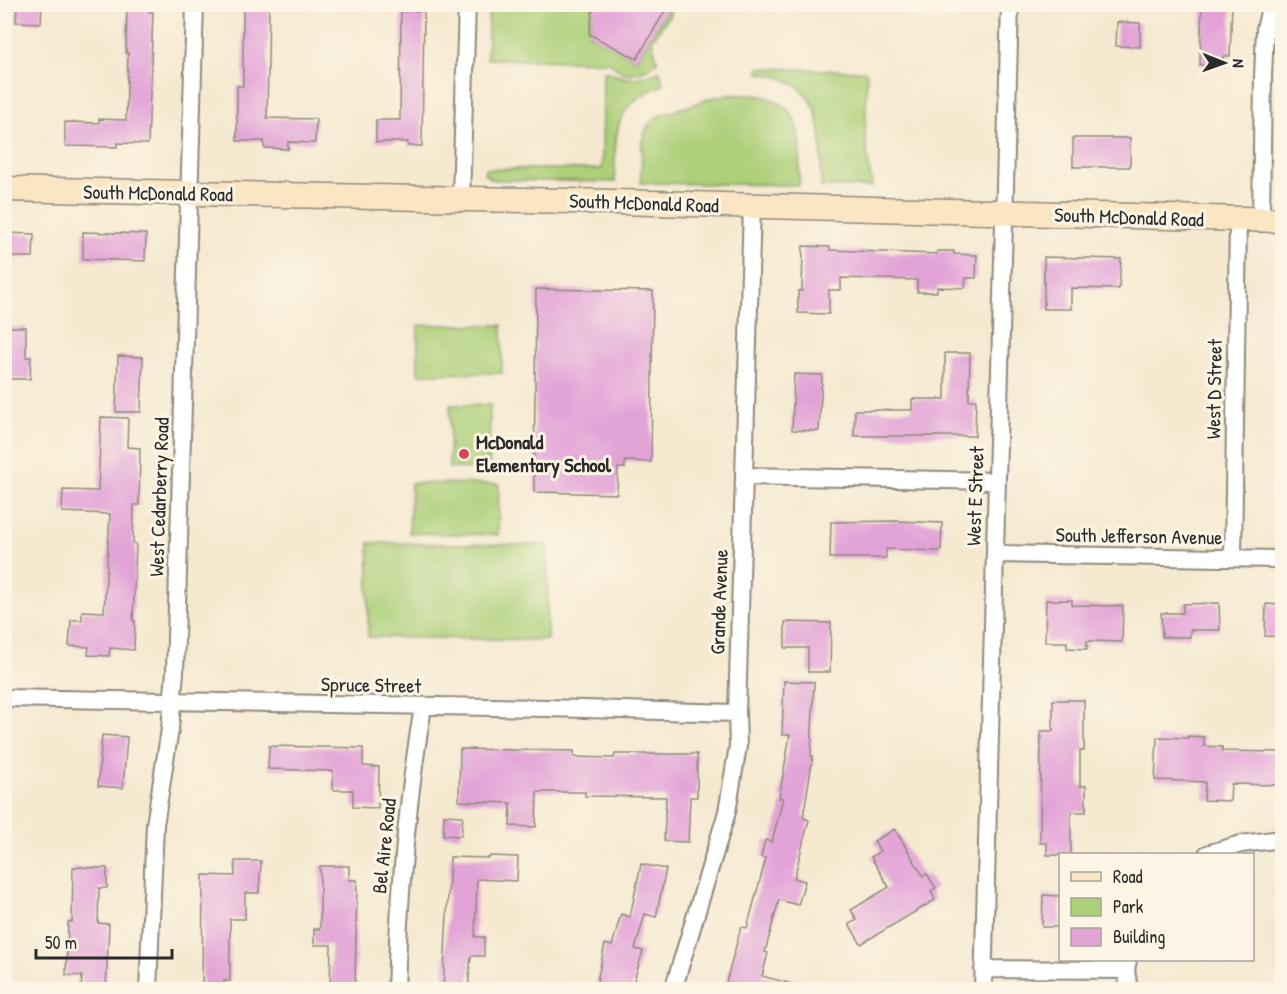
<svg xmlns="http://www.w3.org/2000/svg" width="1287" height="994" viewBox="0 0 1287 994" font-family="'Patrick Hand',sans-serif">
<rect width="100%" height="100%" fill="#fcf5e5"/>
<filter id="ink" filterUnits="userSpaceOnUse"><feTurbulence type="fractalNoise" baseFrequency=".0167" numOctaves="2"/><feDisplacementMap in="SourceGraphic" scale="12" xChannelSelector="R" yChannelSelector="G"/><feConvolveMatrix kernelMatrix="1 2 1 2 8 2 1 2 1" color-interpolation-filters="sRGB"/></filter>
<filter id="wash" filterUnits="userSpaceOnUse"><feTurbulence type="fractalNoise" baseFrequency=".008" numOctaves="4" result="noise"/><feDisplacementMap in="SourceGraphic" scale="24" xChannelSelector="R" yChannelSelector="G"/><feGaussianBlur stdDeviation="1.35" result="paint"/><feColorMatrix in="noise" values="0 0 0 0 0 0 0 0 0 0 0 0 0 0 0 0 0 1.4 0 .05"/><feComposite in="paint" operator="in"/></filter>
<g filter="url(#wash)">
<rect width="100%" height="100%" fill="#f5e9d0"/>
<path fill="#accf78" stroke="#6c7d52" stroke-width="1.5" d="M489 5H594L589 34 637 59 670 5V15L652 40 657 61C652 69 635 75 625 73 619 72 614 66 609 62L487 59Z
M759 68 864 71 867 74 865 136 872 187H821C821 132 828 81 759 73Z
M603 71C611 72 615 75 622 77 633 81 648 74 660 71L663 85C611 104 615 135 615 182L497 180 491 179 484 174 485 169H602Z
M728 95C739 95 751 94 761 96 808 105 799 149 799 185L641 183 642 141 648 125 657 117 714 97Z
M418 325H502V373L418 374Z
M450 405H490L489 469 449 468Z
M411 483 499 484 498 535 409 533Z
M369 543 548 545 547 640 368 637Z"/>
<g id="blocks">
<path fill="#e2a3d7" d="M17 4H42L41 23 16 22Z
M127 4H150L149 12H153L148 144 117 143V147L65 146V122L99 123V119L126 120 128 53H126Z
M594 4H669L637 59 589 34Z
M1202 4H1232L1230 56H1223V66L1200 65Z
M243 5H269L267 118 316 119 315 143 288 142V149L264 148V141H237V86H243Z
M401 11H424L422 146H408V142H376V120H400Z
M1117 22 1140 23V47L1116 46Z
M1073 138H1130V167H1073Z
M83 232 146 234 145 261 83 259Z
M4 233 34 234 33 257H4Z
M803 246 830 247V250L908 253 937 254V251H954V254L977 255 976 278H966L965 288 937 287V292H917V280L841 278V290H829V314L798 313V291H802Z
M1044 257 1121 259 1119 289 1071 288V309H1044Z
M536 289 653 291 651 462 625 461V468H618L617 494 534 492Z
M6 327H26V357H31L30 379H4Z
M945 353H970L969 400H976L975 436H854L855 410H912V399H945Z
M118 356 143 357 141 412H116Z
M794 374 822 375 819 431 792 430Z
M101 417 128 418 127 447 140 448 139 505H134L133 543 136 544 133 621H135L134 650 110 648 109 656 88 655 89 647 69 646 71 620H82V611L104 612 110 514 62 512 63 490 98 491Z
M898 521 942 523 941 551 886 549V558H830L831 522Z
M1046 600H1072V605L1123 606 1122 642 1087 641V649L1067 648V642H1045Z
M1219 603 1220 630H1190V637H1162L1161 613H1183V604Z
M1266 604 1282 605V637L1265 636Z
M785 622 831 623 830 672H808V648H785Z
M784 681 814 682 811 756H813L803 818 809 820 794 878 805 881 798 905 779 900 765 952 768 953 762 976 796 985 795 990H724L741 927 747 928 766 858 761 857 765 840 772 842 783 798H779L790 735H782Z
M1053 700H1084V751H1080V786H1086V812H1071V855H1047V843H1040L1041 731H1053Z
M102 735 127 737 123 788 98 786Z
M1188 736 1204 737V746L1222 747V751L1282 752V785L1231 784 1230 801 1204 800 1205 782 1155 780 1157 737 1188 738Z
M269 746 363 748V766L379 767 378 808 353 807V790H333V771L268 769Z
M460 749 574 751V757L614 758 615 754H697V797H690L688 842 664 841 666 797 585 796V792H537L536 827 510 826 511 803 459 801Z
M444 815 463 816 461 836 443 835Z
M895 829 923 876 927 874 936 888 931 891 935 900 861 944 849 924 857 920 851 910 889 887 871 857 880 851 874 841Z
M490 856 518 857 517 881 477 879 475 937H484V956H471L468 990H443L450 857 489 858Z
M235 861H261L259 893H245V919H230V981H224V990H202L203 875 235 876Z
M641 864 666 869 656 917 645 914 635 949 643 951 631 990H595L605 944 612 946 621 914 630 917Z
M320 866H349V880H357L355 990H330L331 945H314V929H320Z
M73 867 107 868V888H99L98 923 109 924 106 990H81L82 976 66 975 68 922H72Z
M1043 895 1060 896V927H1042Z"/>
</g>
</g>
<g filter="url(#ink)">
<use href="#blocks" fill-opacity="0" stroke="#908a7e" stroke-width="1.5"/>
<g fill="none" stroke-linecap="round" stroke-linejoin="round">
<g stroke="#908a7e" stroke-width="20">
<path id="street" d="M461 199 467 4
M1261 220 1263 77 1265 29 1271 4
M744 476 997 481
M995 554 1282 559
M1233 558 1238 220
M4 698 546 708 737 713
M1207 854 1241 844 1282 839
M1128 960 1126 970 1129 990
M983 969 1126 970
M148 990 155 825 170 729 175 672 195 4
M396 990C399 895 407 800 423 707
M673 990 727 812 738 746 737 713 752 206
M983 990 1010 4"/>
</g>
<g stroke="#908a7e" stroke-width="27">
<path id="secondary" d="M4 189 616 202 1282 220"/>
</g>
<use href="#street" stroke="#fff" stroke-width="16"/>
<use href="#secondary" stroke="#fbe6c4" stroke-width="24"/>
</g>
</g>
<circle fill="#d1495b" stroke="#fcf5e5" stroke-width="2" cx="464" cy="454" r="6"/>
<g text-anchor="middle" stroke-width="6" stroke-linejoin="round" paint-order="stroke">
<g font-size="20" fill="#2b2b2b" stroke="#fcf5e5">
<text transform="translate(158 193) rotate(1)" y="7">South McDonald Road</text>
<text transform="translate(644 203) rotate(2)" y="7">South McDonald Road</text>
<text transform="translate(1129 217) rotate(2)" y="7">South McDonald Road</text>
<text transform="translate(1214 389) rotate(-89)" y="7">West D Street</text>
<text transform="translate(975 496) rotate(-88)" y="7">West E Street</text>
<text transform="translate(159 497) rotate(-88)" y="7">West Cedarberry Road</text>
<text transform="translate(1139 536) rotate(1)" y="7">South Jefferson Avenue</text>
<text transform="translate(719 602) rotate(-88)" y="7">Grande Avenue</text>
<text transform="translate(371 685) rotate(1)" y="7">Spruce Street</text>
<text transform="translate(384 846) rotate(-84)" y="7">Bel Aire Road</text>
</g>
<g font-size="20" font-weight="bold" fill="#2b2b2b" stroke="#fcf5e5" text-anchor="start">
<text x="476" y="449">McDonald<tspan x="476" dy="23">Elementary School</tspan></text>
</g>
</g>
<rect width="1287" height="994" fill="none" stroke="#fcf5e5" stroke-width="24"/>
<rect x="1059" y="853" width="195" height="108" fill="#fcf5e5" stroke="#a8a49b" stroke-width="1.5"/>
<rect x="1071" y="872" width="30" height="9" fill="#fbe6c4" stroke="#a8a49b" stroke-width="1.5"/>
<text x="1113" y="883" font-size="18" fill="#2b2b2b">Road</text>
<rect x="1071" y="898" width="30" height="18" fill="#accf78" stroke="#a8a49b" stroke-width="1.5"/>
<text x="1113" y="913" font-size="18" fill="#2b2b2b">Park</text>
<rect x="1071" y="928" width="30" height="18" fill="#e2a3d7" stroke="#a8a49b" stroke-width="1.5"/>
<text x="1113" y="943" font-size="18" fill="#2b2b2b">Building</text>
<g transform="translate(1224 63) rotate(91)" stroke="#fcf5e5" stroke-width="4.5" paint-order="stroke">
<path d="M0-4.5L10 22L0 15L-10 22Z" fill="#2b2b2b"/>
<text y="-9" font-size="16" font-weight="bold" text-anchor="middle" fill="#2b2b2b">N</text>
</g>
<path d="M36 949v9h136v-9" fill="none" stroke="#2b2b2b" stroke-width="3"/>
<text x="45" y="949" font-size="18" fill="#2b2b2b" stroke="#fcf5e5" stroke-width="4.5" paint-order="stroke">50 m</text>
</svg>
